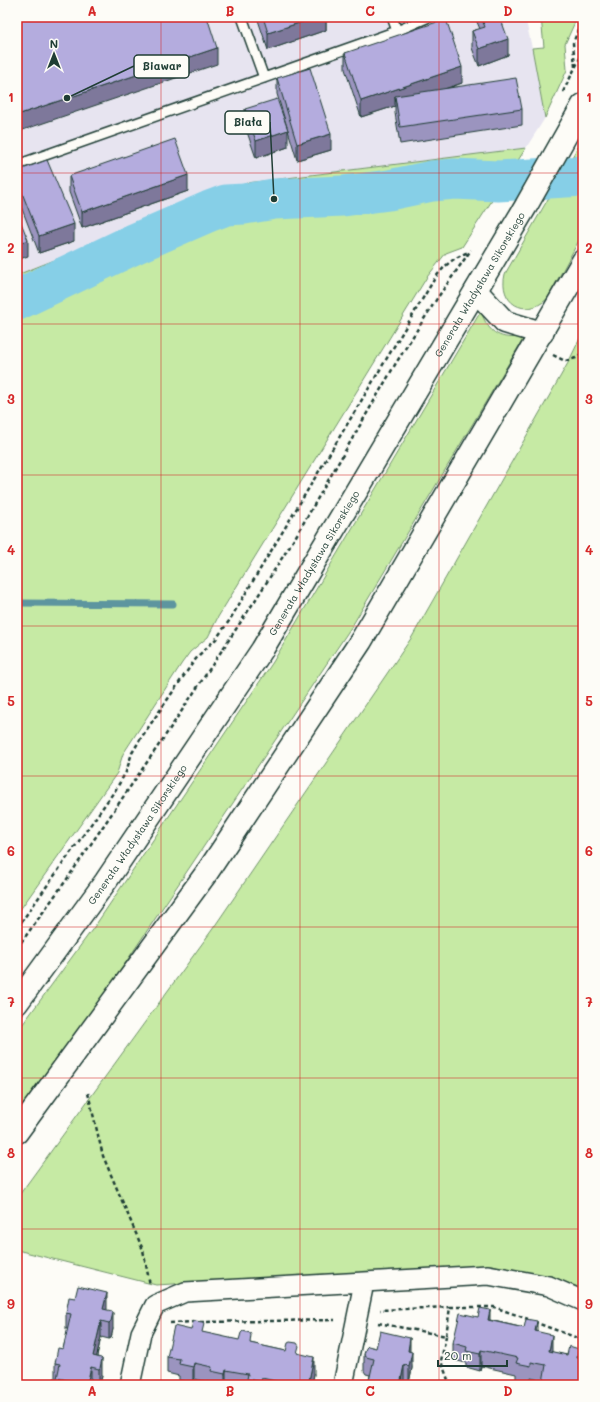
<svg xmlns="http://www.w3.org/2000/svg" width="600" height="1402" viewBox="0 0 600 1402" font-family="Mali,sans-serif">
<rect width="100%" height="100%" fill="#fdfcf7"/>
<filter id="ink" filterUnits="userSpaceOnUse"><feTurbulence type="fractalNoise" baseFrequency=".025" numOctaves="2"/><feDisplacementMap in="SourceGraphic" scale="8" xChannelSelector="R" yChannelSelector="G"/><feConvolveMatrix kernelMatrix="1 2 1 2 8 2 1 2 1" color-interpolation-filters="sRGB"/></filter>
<g filter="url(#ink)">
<path fill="#e7e4f0" d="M17 17H525L532 48 545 118 526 148 247 183 17 275Z"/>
<path fill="#c6eaa4" stroke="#72946c" d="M541 17H565L575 22 565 44 567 70 545 118 532 48 544 47Z
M583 138V233L547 299C525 319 498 303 505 274Z
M526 148 462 247 446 253 427 277 218 617 208 637 190 652 182 663 123 754 117 773 17 914V275L247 183Z
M481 311C488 334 502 341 525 336L352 626 83 1026 17 1116V1032L97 923 273 662Z
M583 332V1289L554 1277 490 1265 156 1285 17 1250V1198L212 930 412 637 568 363Z"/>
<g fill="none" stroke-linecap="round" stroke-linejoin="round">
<path stroke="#5d959f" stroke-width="7" d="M17 603 173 604"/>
<path stroke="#86cfe7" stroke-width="41" d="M17 300 134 244 210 211 226 205 244 204 274 199 343 196 389 190 432 181 455 179 498 181 583 176"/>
<g stroke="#1f3d34" stroke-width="12">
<path id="lane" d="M242 17 264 78
M392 17 397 31
M17 165 397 31 429 17"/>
</g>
<g stroke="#1f3d34" stroke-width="22">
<path id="street" d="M130 1385 141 1333 155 1305 185 1292 488 1275 549 1286 583 1301
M343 1385 364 1283"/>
</g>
<g stroke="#1f3d34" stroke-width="25">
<g id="secondary">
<path d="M476 291 505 322 542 333"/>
<path id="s1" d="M17 1003 106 881 262 650 526 206 583 105"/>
<path d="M17 1132 208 871 361 641 583 261"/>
</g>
</g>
<path stroke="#1f3d34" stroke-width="2.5" stroke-dasharray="4 3" stroke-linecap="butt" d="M575 67 573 43 583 18
M563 92 583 52
M553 355 565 361 576 358 583 353
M17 928 116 789 126 772 132 753 141 738 192 664 199 655 216 639 229 621 435 278C445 265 454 257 469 252
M17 948 67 879 167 733 256 599 296 536 396 363 438 297 471 250
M88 1093 103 1156 143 1250 150 1285
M450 1307H494L528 1319
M200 1322 335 1320
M534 1322 583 1340
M170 1323 195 1322
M378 1323 446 1336 450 1307 380 1310
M446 1336 441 1361 450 1385"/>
<use href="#lane" stroke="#fdfcf7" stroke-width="9"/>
<use href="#street" stroke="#fdfcf7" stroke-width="19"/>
<use href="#secondary" stroke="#fdfcf7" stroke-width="22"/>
</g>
<path fill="#9b94bf" stroke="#1f3d34" d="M257 17H326V30L268 50Z
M477 17H500L508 55 479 66 472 48V31L480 29 477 22Z
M345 53 462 83 446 89 522 109V125L400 144 395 113V106L361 117 345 69Z
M277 78 331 150 297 160 277 94Z
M245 109 288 147 256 158 245 126Z
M17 171 74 241 39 253 17 196Z
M69 176 188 191 82 228 69 192Z
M107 1310 113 1329 111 1338 109 1339 101 1337 97 1356 102 1376 100 1384 99 1385 91 1383 90 1385H57V1380L55 1379V1363L63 1349 68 1329H66V1313Z
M490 1320 537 1331 552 1352 579 1358 583 1385H543V1381L531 1378V1383L516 1379V1374L481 1366 480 1371 466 1367V1363L453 1360V1343Z
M191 1330 299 1354 314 1374 312 1385H211V1383L194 1379 193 1384 179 1380V1376L167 1373V1357Z
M376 1348 410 1351 412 1368 409 1383 404 1382 403 1385H368L370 1375 366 1374 364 1371V1354Z"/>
<path fill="#7e789b" stroke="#1f3d34" d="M317 17H326V30L268 50V33Z
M508 39V55L479 66V49Z
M217 48V64L17 132V115Z
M462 67V83L397 105 395 96V106L361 117V101Z
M21 130V147L17 148V132Z
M288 130V147L256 158V141Z
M331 134V150L297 160V144Z
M188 175V191L82 228V212Z
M74 224V241L39 253V236Z
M28 240V256L17 260V244Z
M107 1293V1309L104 1322 103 1309Z
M490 1310V1327L488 1320Z
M113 1313V1329L111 1338 109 1339V1323Z
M101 1321V1337L94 1368 93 1356Z
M537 1321V1338L535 1331Z
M552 1335V1351L549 1367V1351Z
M410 1338V1354L408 1367V1351Z
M579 1349V1365L577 1358Z
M481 1350V1366L480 1371V1354Z
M412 1352V1368L409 1383V1366Z
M314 1357V1374L312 1385H308Z
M102 1359V1376L100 1384 99 1385V1369Z
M194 1363V1379L193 1384V1367Z
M404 1365V1382L403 1385H400Z
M91 1367V1383L90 1385H87Z
M226 1370V1385H225V1374Z"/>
<path fill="#b4acde" stroke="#1f3d34" d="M17 17H207L217 48 17 115Z
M263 17H317L268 33Z
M481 17H500L508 39 479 49 472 31 485 27Z
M446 19 462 67 361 101 345 53Z
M310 68 331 134 297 144 277 78Z
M516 78 522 109 400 127 395 96Z
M277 99 288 130 256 141 245 109Z
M17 119 21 130 17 132Z
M175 139 188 175 82 212 69 176Z
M47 160 74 224 39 236 17 180V171Z
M17 213 28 240 17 244Z
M78 1286 107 1293 103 1309 112 1311 113 1313 111 1321 109 1323 101 1321 93 1356 101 1358 102 1359 100 1368 99 1369 91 1367 87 1384 57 1378 60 1364 55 1363 58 1348 63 1349 71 1314 66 1313 69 1297 75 1298Z
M480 1308 490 1310 488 1320 524 1328 526 1319 537 1321 535 1331 552 1335 549 1351 567 1355 569 1346 579 1349 577 1358 583 1359V1385H555L543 1382 546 1365 531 1362V1366L516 1363 518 1358 481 1350 480 1354 466 1351 467 1347 453 1343 460 1313 478 1317Z
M195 1321 203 1322 204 1324 202 1332 239 1340 241 1333 243 1331 250 1333 251 1335 250 1343 286 1351 288 1343 290 1342 297 1343 299 1346 297 1353 314 1357 308 1385H279V1382L262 1378 261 1382 247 1379 248 1374 226 1370 225 1374 211 1371 212 1367 194 1363 193 1367 179 1364 180 1359 167 1357 174 1326 191 1330 193 1322Z
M380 1331 410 1338 408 1351 412 1352 409 1366 404 1365 400 1385H368L374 1359 366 1357 364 1354 366 1348 368 1346 376 1348Z"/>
</g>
<path fill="none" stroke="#d62828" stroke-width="1" stroke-opacity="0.55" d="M161 17V1385M300 17V1385M439 17V1385M17 173H583M17 324H583M17 475H583M17 626H583M17 776H583M17 927H583M17 1078H583M17 1229H583"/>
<g text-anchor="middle" stroke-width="3" stroke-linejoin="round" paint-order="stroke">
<g font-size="10" fill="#1f3d34" stroke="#fdfcf7">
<text dy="4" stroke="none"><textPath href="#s1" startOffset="855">Generała Władysława Sikorskiego</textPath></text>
<text dy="4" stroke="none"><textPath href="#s1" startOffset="531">Generała Władysława Sikorskiego</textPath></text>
<text dy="4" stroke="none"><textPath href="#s1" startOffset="207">Generała Władysława Sikorskiego</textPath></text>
</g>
</g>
<path fill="none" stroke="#1f3d34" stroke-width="1.5" d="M67 98L134 66M274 199L270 122"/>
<g fill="#1f3d34" stroke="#fdfcf7" stroke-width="1.5">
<circle cx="67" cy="98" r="4"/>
<circle cx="274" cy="199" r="4"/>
</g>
<g fill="#fdfcf7" stroke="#1f3d34" stroke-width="1.5">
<rect x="134" y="55" width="55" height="23" rx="4"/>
<rect x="225" y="111" width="45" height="23" rx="4"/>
</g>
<g font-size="11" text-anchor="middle" font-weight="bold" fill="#1f3d34">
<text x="162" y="70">Biawar</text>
<text x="248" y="126">Biała</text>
</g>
<rect width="600" height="1402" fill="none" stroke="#fdfcf7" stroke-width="44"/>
<g transform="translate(54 54)" stroke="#fdfcf7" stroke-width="3" paint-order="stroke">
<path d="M0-3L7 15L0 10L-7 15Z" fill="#1f3d34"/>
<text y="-6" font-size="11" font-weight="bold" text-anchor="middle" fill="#1f3d34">N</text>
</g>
<path d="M438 1360v6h69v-6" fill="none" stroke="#1f3d34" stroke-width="2"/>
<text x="444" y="1360" font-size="12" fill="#1f3d34" stroke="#fdfcf7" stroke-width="3" paint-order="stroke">20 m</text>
<rect x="22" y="22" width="556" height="1358" fill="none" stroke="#d62828" stroke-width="1.5"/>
<g font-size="13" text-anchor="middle" font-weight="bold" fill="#d62828">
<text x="92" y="16">A</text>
<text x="230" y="16">B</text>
<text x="370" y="16">C</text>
<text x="508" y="16">D</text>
<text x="11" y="102">1</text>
<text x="589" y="102">1</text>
<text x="11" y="253">2</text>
<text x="589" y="253">2</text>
<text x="11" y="404">3</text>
<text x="589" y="404">3</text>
<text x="11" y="555">4</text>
<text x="589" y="555">4</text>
<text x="11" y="706">5</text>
<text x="589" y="706">5</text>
<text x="11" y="856">6</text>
<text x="589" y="856">6</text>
<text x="11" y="1007">7</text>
<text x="589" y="1007">7</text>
<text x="11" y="1158">8</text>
<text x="589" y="1158">8</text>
<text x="11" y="1309">9</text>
<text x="589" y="1309">9</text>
<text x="92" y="1396">A</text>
<text x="230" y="1396">B</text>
<text x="370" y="1396">C</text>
<text x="508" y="1396">D</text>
</g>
</svg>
